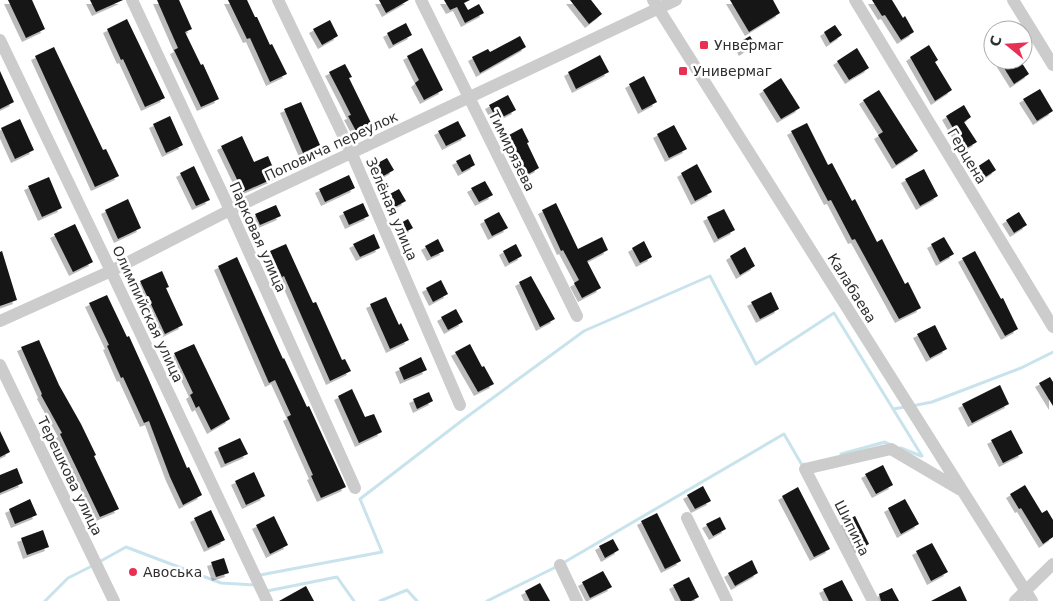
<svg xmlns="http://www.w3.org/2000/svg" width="1053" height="601" viewBox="0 0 1053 601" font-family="'DejaVu Sans',sans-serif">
<defs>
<filter id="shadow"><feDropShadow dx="-4" dy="4" stdDeviation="0" flood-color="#0004"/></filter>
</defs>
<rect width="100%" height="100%" fill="#fff"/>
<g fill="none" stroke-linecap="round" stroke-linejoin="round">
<path stroke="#c9e3ed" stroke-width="3" d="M912 406 932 402 1021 368 1053 352
M893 409 905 407
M901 448 921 456
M841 454 885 442 891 445
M99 562 126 547 221 583 255 585
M563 563 784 434 802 465 804 464
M260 575 382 552 360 499 464 419 584 331 710 276 756 364 834 313 922 456
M267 591 337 577 354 601
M45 601 68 578 94 565
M380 601 407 590 417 601
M487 601 558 566"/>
</g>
<path fill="#161616" filter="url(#shadow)" d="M8 0H32L45 29 26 38Z
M90 0H123L96 12Z
M157 0H179L192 29 185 32 201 65 203 64 219 99 201 107 174 50 178 48Z
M228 0H247L255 17H257L270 45 272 44 287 74 270 82 250 38 247 39Z
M379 0H409L386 13Z
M444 0H470L464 3 468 10 479 4 484 13 465 23 457 7 450 10Z
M570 0H591L602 14 589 24Z
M730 0H773L780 13 749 32Z
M872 0H892L903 18 905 16 914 32 901 40 885 15 882 16Z
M127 19 165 98 145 107 123 59 121 60 107 29Z
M330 20 338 36 322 45 313 29Z
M406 23 412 35 393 45 387 33Z
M835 25 842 35 830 43 824 32Z
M520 36 526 47 480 73 472 57 488 49 490 52Z
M750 36 755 44 743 52 738 43Z
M929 45 938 60 935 62 952 90 935 101 910 57Z
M54 47 103 150 106 149 119 176 95 187 35 56Z
M422 48 443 90 424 100 415 83 419 80 407 56Z
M857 48 869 68 849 80 837 61Z
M600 55 609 72 576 89 568 72Z
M999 60H1020L1029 74 1014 84Z
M345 64 352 77 349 78 373 127 358 135 348 116 351 115 343 99 329 72Z
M0 71 14 102 0 109Z
M644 76 657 102 642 110 629 84Z
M781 78 800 108 781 119 763 90Z
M1040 89 1053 111 1037 121 1023 99Z
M879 90 918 151 896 165 878 135 883 132 863 100Z
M508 95 516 110 497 120 489 105Z
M301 102 320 145 303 153 284 109Z
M964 105 971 117 964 122 977 142 965 149 946 116Z
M170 116 183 145 166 153 153 124Z
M20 119 34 150 15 159 1 128Z
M458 121 466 136 446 146 438 131Z
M807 123 828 165 832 163 852 201 855 199 877 242 882 239 905 284 908 282 921 308 899 319 855 239 852 240 831 200 828 201 791 131Z
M674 125 687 149 669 158 657 134Z
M522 128 529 142 527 143 539 168 525 176 519 164 521 163 507 136Z
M242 136 254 162 268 156 277 177 243 192 221 146Z
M470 154 475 165 462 172 456 161Z
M387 158 394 170 380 178 374 165Z
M989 159 996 170 984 178 977 167Z
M697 164 712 192 695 201 681 173Z
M194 166 210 200 196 206 180 173Z
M924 169 938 196 920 206 905 179Z
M349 175 355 188 325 202 319 189Z
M49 177 62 208 42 217 28 186Z
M485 181 493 195 479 202 471 188Z
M399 189 406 201 393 208 386 196Z
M128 199 141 228 118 239 105 210Z
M363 203 369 216 349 225 343 212Z
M556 203 578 249 602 237 608 250 587 261 601 288 582 298 574 283 579 280 563 250 561 251 542 210Z
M276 205 281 216 260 225 255 214Z
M724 209 735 230 718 239 707 217Z
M499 212 508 228 492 236 484 220Z
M1019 212 1027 225 1014 233 1006 220Z
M408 219 413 228 402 234 397 225Z
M75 224 93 262 73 272 54 234Z
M374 234 380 248 360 257 353 244Z
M944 237 954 254 940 262 931 244Z
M438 239 444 251 431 257 425 246Z
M644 241 652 257 640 263 632 248Z
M286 244 313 303 316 302 342 360 345 359 351 371 330 381 284 276 282 277 270 251Z
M516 244 522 256 509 263 503 251Z
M745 247 755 266 740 275 730 256Z
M2 251 17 300 0 306V252Z
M975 251 1001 299 1003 298 1018 329 1005 336 962 258Z
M237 257 283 359 284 358 307 407 309 406 346 487 321 498 311 476 313 475 287 417 291 415 275 380 269 383 218 266Z
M162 271 169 287 166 288 183 325 165 334 140 281Z
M531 276 555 319 540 327 519 282Z
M441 280 448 294 433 302 426 288Z
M771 292 779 309 760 319 751 302Z
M107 295 127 337 129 336 148 378 187 468 189 467 202 495 183 505 170 477 149 421 144 423 123 377 121 378 107 346 109 345 89 303Z
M386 297 399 325 401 323 409 340 390 349 370 304Z
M456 309 463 322 448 330 441 317Z
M935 325 947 349 930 358 917 334Z
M39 340 59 385 81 424 96 455 94 456 119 509 100 517 60 434 62 433 41 395 42 394 21 347Z
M194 344 230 419 211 430 199 406 196 408 190 395 193 393 174 353Z
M470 344 482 367 484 366 494 384 478 392 455 352Z
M421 357 427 370 404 380 399 368Z
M1050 377 1053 382V406L1039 383Z
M1000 385 1009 404 972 423 962 404Z
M352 389 365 417 374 414 382 432 359 443 338 396Z
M429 392 433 401 417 409 413 399Z
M1011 430 1023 453 1003 463 991 440Z
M0 431 10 452 0 457Z
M240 438 248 454 225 464 218 448Z
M883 465 893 485 876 494 865 474Z
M17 468 23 483 0 493V475Z
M254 472 265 496 246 505 235 481Z
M1025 485 1042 513 1047 510 1053 520V537L1043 544 1021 508 1019 509 1010 494Z
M703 486 711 501 695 509 687 495Z
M798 487 830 549 814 557 782 496Z
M30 499 37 515 15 524 9 509Z
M905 499 919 524 901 534 888 508Z
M211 510 225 540 208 548 194 518Z
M657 513 681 561 665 569 641 521Z
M274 516 288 545 270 554 256 525Z
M855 516 869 544 856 551 842 523Z
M720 517 726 529 713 536 706 524Z
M43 530 49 547 27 555 21 538Z
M613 539 619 550 605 558 599 546Z
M932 543 948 572 931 581 916 551Z
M224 558 229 573 216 577 211 562Z
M752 560 758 573 735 586 728 573Z
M603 571 612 587 590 598 582 582Z
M689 577 699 597 691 601H681L673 585Z
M842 580 853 601H829L823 589Z
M540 583 550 601H530L525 591Z
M306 586 314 601H279Z
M960 586 967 601H931Z
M892 588 899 601H881L879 594Z"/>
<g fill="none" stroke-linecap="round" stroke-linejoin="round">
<path stroke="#ccc" stroke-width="12" d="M132 0 230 210 355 488
M278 0 352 154 460 405
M421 0 577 316
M653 0 1032 601
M855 0 1053 327
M1013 0 1053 65
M0 40 111 271 267 601
M0 321 111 271 230 210 676 0
M0 365 114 601
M687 518 727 601
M560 565 577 601
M873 601 805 469 891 449 959 489
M1015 601 1053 564"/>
</g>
<g fill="#e83054" stroke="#fff" stroke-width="2">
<rect x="699" y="40" width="10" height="10" rx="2.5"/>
<rect x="678" y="66" width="10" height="10" rx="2.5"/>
<circle cx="133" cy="572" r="5"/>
</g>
<g text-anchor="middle" stroke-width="5" stroke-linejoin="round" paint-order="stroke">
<g font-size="14" fill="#2f2f2f" stroke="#fff" text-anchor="start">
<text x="714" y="50">Унвермаг</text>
<text x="693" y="76">Универмаг</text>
<text x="143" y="577">Авоська</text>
</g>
<g font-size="14" fill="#2f2f2f" stroke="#fff">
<text transform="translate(331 146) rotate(-25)" y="5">Поповича переулок</text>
<text transform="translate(512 151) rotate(64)" y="5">Тимирязева</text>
<text transform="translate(967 156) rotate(59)" y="5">Герцена</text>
<text transform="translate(392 209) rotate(67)" y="5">Зелёная улица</text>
<text transform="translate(258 237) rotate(66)" y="5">Парковая улица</text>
<text transform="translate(852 288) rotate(58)" y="5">Калабаева</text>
<text transform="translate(148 314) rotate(65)" y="5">Олимпийская улица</text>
<text transform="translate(70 476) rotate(64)" y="5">Терешкова улица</text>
<text transform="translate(852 528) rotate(63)" y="5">Шипина</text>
</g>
</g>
<g transform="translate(1008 45) rotate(288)"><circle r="24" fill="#ffffff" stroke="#acacac"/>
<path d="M0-4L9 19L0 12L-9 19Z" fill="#e83054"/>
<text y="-8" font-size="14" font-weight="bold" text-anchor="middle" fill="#2f2f2f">С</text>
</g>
</svg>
